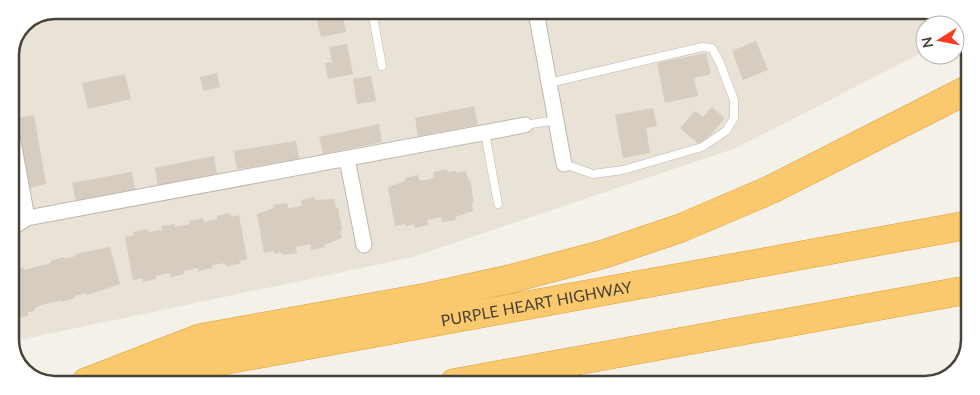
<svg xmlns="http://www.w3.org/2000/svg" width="980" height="395" viewBox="0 0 980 395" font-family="Lato,sans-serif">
<rect width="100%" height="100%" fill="#f4f1e9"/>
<path fill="#e8e2d7" d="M55 10 942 13 961 28 962 32 955 35V25H925V51L736 148 409 258 10 342V52L23 23Z"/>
<path fill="#d6ccbf" d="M315 11H341L346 32 321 37Z
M756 41 768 70 743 80 732 51Z
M347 44 353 74 328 79 325 63 332 62 329 47Z
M706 53 711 74 694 78 698 96 665 103 657 63Z
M217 73 220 87 203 91 200 77Z
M125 74 131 99 88 109 82 83Z
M371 76 376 101 357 104 353 79Z
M474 106 478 125 418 136 415 118Z
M712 107 725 118 701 146 680 128 695 111 703 117Z
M653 108 657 126 646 128 650 153 623 158 615 115Z
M34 115 46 184 29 188 16 118Z
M379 124 382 142 323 154 319 137Z
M296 141 299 159 237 169 234 151Z
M214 156 217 174 158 186 155 168Z
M447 169 448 172 456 171V173L466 171 468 180 470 179 474 203H472L473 211 455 217 456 220 442 222 441 217 427 220 428 225 415 228 414 224 406 226 405 224 395 226 388 187 405 181V178L418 175 420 181 434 178 433 172Z
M132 172 135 190 76 201 72 183Z
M315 197V200L334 199 336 208 338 207 342 230 340 231 342 238 324 245 325 247 311 250 310 244 296 247 297 253 283 255 281 252 274 254V251L264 253 257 214 274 208V205L287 203 288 208 302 206 301 200Z
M230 213 231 217 239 215 247 259 239 261 240 264 226 266 225 263 212 265V268L199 271 198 268 183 271 184 274 171 277 170 273 156 276V279L143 282 142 278 133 280 125 237 134 235 133 232 147 229 148 232 162 230 161 226 175 224V227L190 224 189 221 203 218 204 222 217 219V216Z
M110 247 120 284 87 295 86 293 74 296 75 298 62 302V300L42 305 35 308V311L28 312V316L14 319 13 314 10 315V268L15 267V270L24 267V270L32 268 51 263V261L64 257 65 259 76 256 75 254Z"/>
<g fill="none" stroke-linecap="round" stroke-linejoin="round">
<g stroke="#c0b8ac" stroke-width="9">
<path id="service" d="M372 11 382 66
M549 83 702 47 712 48 720 63 734 100V118L726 131 702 147 623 170 593 174 564 164
M525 125 556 120
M485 133 498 204"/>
</g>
<g stroke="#c0b8ac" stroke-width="17">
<path id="minor" d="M536 12 564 164
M10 125 27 218
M347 159 364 245
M10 229 27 218 525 125"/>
</g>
<g stroke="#db9e3c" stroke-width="29">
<g id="motorway">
<path id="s1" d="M133 377 968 225"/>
<path d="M86 382 200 338 428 297 510 279 604 254 681 228 770 190 969 89"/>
<path d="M454 383 967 290"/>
</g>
</g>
<use href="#service" stroke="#fff" stroke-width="8"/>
<use href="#minor" stroke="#fff" stroke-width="15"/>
<use href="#motorway" stroke="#fbc96d" stroke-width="28"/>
</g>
<g text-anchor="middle" stroke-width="5" stroke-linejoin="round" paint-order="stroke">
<g font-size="16" fill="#484137" stroke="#fff">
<text dy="6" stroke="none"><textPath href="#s1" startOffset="410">PURPLE HEART HIGHWAY</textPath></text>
</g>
</g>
<path d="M0 0H980V395H0ZM55 19H925A36 36 0 0 1 961 55V340A36 36 0 0 1 925 376H55A36 36 0 0 1 19 340V55A36 36 0 0 1 55 19Z" fill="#fff" fill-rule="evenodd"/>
<path fill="none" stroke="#484137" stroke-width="2.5" d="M55 19H925A36 36 0 0 1 961 55V340A36 36 0 0 1 925 376H55A36 36 0 0 1 19 340V55A36 36 0 0 1 55 19Z"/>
<g transform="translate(940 40) rotate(259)"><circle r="24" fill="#ffffff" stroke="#b6b3af"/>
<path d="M0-4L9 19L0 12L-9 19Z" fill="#f63b1e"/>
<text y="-8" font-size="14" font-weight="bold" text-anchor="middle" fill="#484137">N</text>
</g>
</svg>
